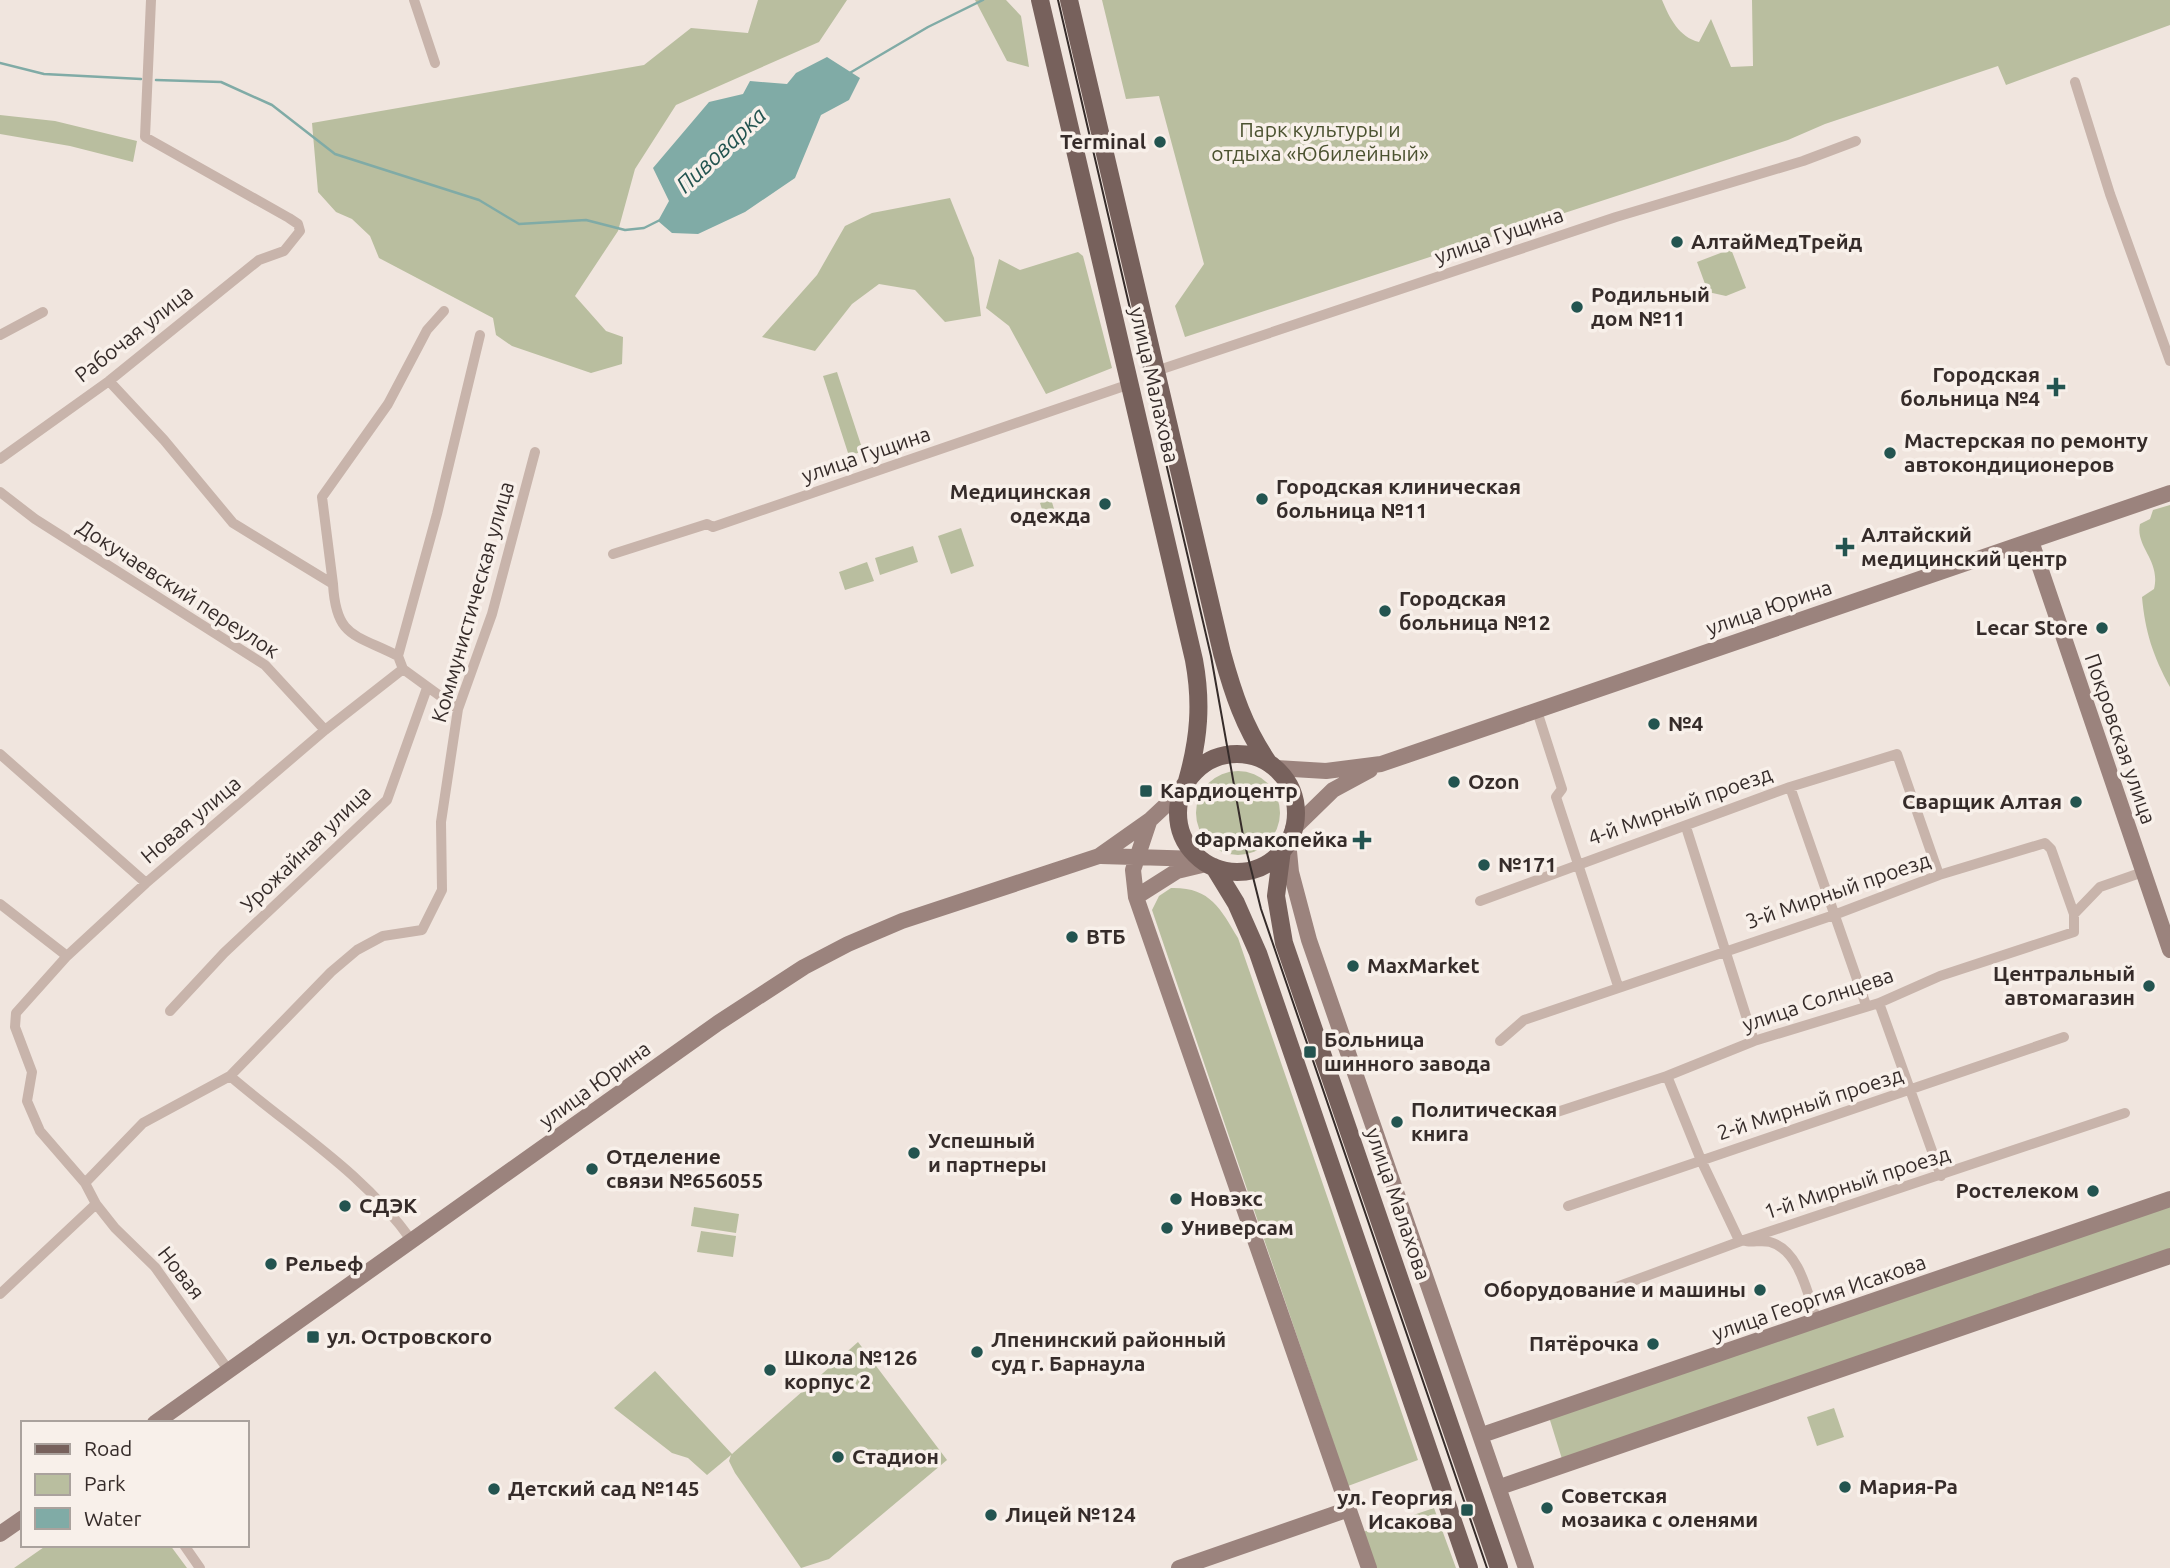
<svg xmlns="http://www.w3.org/2000/svg" width="2170" height="1568" viewBox="0 0 2170 1568" font-family="Ubuntu,sans-serif">
<rect width="100%" height="100%" fill="#f0e5de"/>
<path fill="#b9be9f" d="M758 0H847L819 42 676 105 635 169 618 231 575 296 606 331 623 337 622 364 591 373 512 346 496 335 493 318 379 258 370 236 352 219 336 212 318 192 312 123 644 65 691 28 748 33Z
M975 0H1006L1021 16 1029 67 1007 61Z
M1102 0H1662C1670 19 1679 37 1699 42L1711 19 1731 67 1753 66 1752 0H2170V25L2006 85 1998 66 1825 124 1788 140 1185 337 1175 306 1204 264 1159 96 1126 99Z
M0 115 55 121 137 141 133 162 70 146 0 134Z
M950 198 974 258 981 316 945 322 915 290 879 284 852 304 815 351 762 337 817 275 845 226 872 213Z
M1731 249 1746 288 1726 296 1708 292 1697 262Z
M1078 252 1083 256 1112 368 1046 394 1009 326 986 308 999 259 1020 270Z
M837 372 863 451 849 456 823 376Z
M1047 498 1051 499 1058 522 1051 526 1047 525 1040 503Z
M2170 505V687C2153 656 2145 631 2142 597L2154 589C2161 560 2135 547 2140 524L2150 519 2153 510Z
M961 528 974 566 951 574 938 536Z
M913 546 918 562 880 575 875 558Z
M867 562 874 581 845 590 839 572Z
M1196 813a42 42 0 1 1 84 0a42 42 0 1 1-84 0Z
M1171 888C1210 887 1220 908 1238 938L1418 1460 1348 1486 1152 910 1159 896Z
M2170 1204V1251L1562 1459 1549 1417Z
M694 1207 739 1214 736 1233 691 1226Z
M701 1231 736 1236 733 1257 697 1252Z
M858 1342 947 1460 829 1559 801 1568 735 1473 729 1461 731 1455 707 1475 688 1458 672 1453 614 1408 655 1371 732 1454Z
M1834 1408 1844 1437 1817 1446 1807 1417Z
M1434 1508 1456 1568H1376L1363 1532Z
M47 1545H170L187 1568H14Z"/>
<path fill="#80aba6" d="M827 57 860 78 849 100 821 115 795 178 745 212 698 234 672 233 658 221 669 201 653 168 709 102 743 94 750 81 787 84 796 73Z"/>
<g fill="none" stroke-linecap="round" stroke-linejoin="round">
<path stroke="#80aba6" stroke-width="2.5" d="M0 63 44 74 141 79
M848 74 928 27 983 0
M156 80 221 82 272 105 335 154 479 200 519 224 586 220 625 230 644 228 660 220"/>
<path stroke="#c8b4ab" stroke-width="10" d="M414 0 435 63
M2075 82 2110 194 2170 361
M0 335 43 312
M1156 371 1616 217 1803 161 1856 141
M109 381 164 440 233 523 333 584C336 638 355 634 398 656L403 669 458 709
M0 459 109 381 259 260 284 251 300 231 298 224 289 218 145 137 151 0
M0 492 35 519 265 665 325 730
M613 554 707 524 713 527 1130 384
M333 584 322 497 388 404 427 330 444 311
M398 656 437 514 480 335
M1537 711 1562 789 1556 797 1618 986
M0 754 146 883
M1790 787 1866 1005
M1686 827 1754 1041
M1480 901 1790 787 1897 754 1939 875
M0 904 67 956
M1879 1003 1941 1176
M170 1011 224 953 387 800 427 688
M1500 1041 1524 1020 1834 915 1939 875 2045 843 2051 849 2074 914 2100 887 2143 872
M230 1076C294 1131 362 1171 412 1241
M1667 1076 1701 1160 1738 1238C1748 1245 1759 1239 1770 1242 1800 1250 1808 1296 1817 1321
M1557 1112 1667 1076 1754 1041 1879 1003 1940 976 2074 932V914
M85 1183 40 1131 27 1101 32 1072 15 1027 16 1013 67 956 146 883 325 730 403 669
M96 1204 115 1228 155 1267 229 1371
M1568 1206 2064 1037
M1603 1292 1741 1241 2125 1113
M0 1294 96 1204 85 1183 143 1123 230 1076 331 972 357 950 383 936 422 930 442 890 441 822 458 709 492 614 535 452
M184 1545 200 1568"/>
<path stroke="#9b837d" stroke-width="16" d="M2031 541 2170 950
M1276 768 1326 771 1381 764 2170 493
M1149 822 1133 870 1136 897 1369 1568
M1293 829 1333 790 1370 770
M1288 841 1291 872 1309 940 1526 1568
M1101 856 1200 859
M1136 897 1177 871 1202 865
M155 1423 718 1023 804 967 848 944 902 921 1099 856 1150 820 1182 790
M1482 1435 2170 1199
M1500 1487 2170 1256
M0 1534 23 1518
M1179 1568 1349 1509"/>
<path stroke="#77615c" stroke-width="18" d="M1040 0 1194 660C1202 703 1199 739 1187 781
M1069 0 1222 653C1233 693 1244 727 1268 762
M1178 813a59 59 0 1 1 118 0a59 59 0 1 1-118 0Z
M1282 850 1276 896 1284 943 1499 1568
M1214 867 1236 903 1258 953 1469 1568"/>
<path stroke="#362c2a" stroke-width="2" d="M1058 0 1211 656 1244 841 1261 909 1487 1568"/>
</g>
<g fill="#235450" stroke="#f8f0ea" stroke-width="2.5">
<circle cx="1160" cy="142" r="7"/>
<circle cx="1677" cy="242" r="7"/>
<circle cx="1577" cy="307" r="7"/>
<path d="M2052.5 376.5h7v7h7v7h-7v7h-7v-7h-7v-7h7z"/>
<circle cx="1890" cy="453" r="7"/>
<circle cx="1262" cy="499" r="7"/>
<circle cx="1105" cy="504" r="7"/>
<path d="M1841.5 536.5h7v7h7v7h-7v7h-7v-7h-7v-7h7z"/>
<circle cx="1385" cy="611" r="7"/>
<circle cx="2102" cy="628" r="7"/>
<circle cx="1654" cy="724" r="7"/>
<circle cx="1454" cy="782" r="7"/>
<rect x="1139" y="784" width="14" height="14" rx="3.5"/>
<circle cx="2076" cy="802" r="7"/>
<path d="M1358.5 829.5h7v7h7v7h-7v7h-7v-7h-7v-7h7z"/>
<circle cx="1484" cy="865" r="7"/>
<circle cx="1072" cy="937" r="7"/>
<circle cx="1353" cy="966" r="7"/>
<circle cx="2149" cy="986" r="7"/>
<rect x="1303" y="1045" width="14" height="14" rx="3.5"/>
<circle cx="1397" cy="1122" r="7"/>
<circle cx="914" cy="1153" r="7"/>
<circle cx="592" cy="1169" r="7"/>
<circle cx="2093" cy="1191" r="7"/>
<circle cx="1176" cy="1199" r="7"/>
<circle cx="345" cy="1206" r="7"/>
<circle cx="1167" cy="1228" r="7"/>
<circle cx="271" cy="1264" r="7"/>
<circle cx="1760" cy="1290" r="7"/>
<rect x="306" y="1330" width="14" height="14" rx="3.5"/>
<circle cx="1653" cy="1344" r="7"/>
<circle cx="977" cy="1352" r="7"/>
<circle cx="770" cy="1370" r="7"/>
<circle cx="838" cy="1457" r="7"/>
<circle cx="1845" cy="1487" r="7"/>
<circle cx="494" cy="1489" r="7"/>
<circle cx="1547" cy="1508" r="7"/>
<rect x="1460" y="1503" width="14" height="14" rx="3.5"/>
<circle cx="991" cy="1515" r="7"/>
</g>
<g text-anchor="middle" stroke-width="7" stroke-linejoin="round" paint-order="stroke">
<g font-size="21" fill="#4b5230" stroke="#f8f0ea">
<text x="1320" y="137">Парк культуры и<tspan x="1320" dy="24">отдыха «Юбилейный»</tspan></text>
</g>
<g font-size="21" font-weight="bold" fill="#362c2a" stroke="#f8f0ea" text-anchor="start">
<text x="1146" y="149" text-anchor="end">Terminal</text>
<text x="1691" y="249">АлтайМедТрейд</text>
<text x="1591" y="302">Родильный<tspan x="1591" dy="24">дом №11</tspan></text>
<text x="2040" y="382" text-anchor="end">Городская<tspan x="2040" dy="24">больница №4</tspan></text>
<text x="1904" y="448">Мастерская по ремонту<tspan x="1904" dy="24">автокондиционеров</tspan></text>
<text x="1276" y="494">Городская клиническая<tspan x="1276" dy="24">больница №11</tspan></text>
<text x="1091" y="499" text-anchor="end">Медицинская<tspan x="1091" dy="24">одежда</tspan></text>
<text x="1861" y="542">Алтайский<tspan x="1861" dy="24">медицинский центр</tspan></text>
<text x="1399" y="606">Городская<tspan x="1399" dy="24">больница №12</tspan></text>
<text x="2088" y="635" text-anchor="end">Lecar Store</text>
<text x="1668" y="731">№4</text>
<text x="1468" y="789">Ozon</text>
<text x="1160" y="798">Кардиоцентр</text>
<text x="2062" y="809" text-anchor="end">Сварщик Алтая</text>
<text x="1348" y="847" text-anchor="end">Фармакопейка</text>
<text x="1498" y="872">№171</text>
<text x="1086" y="944">ВТБ</text>
<text x="1367" y="973">MaxMarket</text>
<text x="2135" y="981" text-anchor="end">Центральный<tspan x="2135" dy="24">автомагазин</tspan></text>
<text x="1324" y="1047">Больница<tspan x="1324" dy="24">шинного завода</tspan></text>
<text x="1411" y="1117">Политическая<tspan x="1411" dy="24">книга</tspan></text>
<text x="928" y="1148">Успешный<tspan x="928" dy="24">и партнеры</tspan></text>
<text x="606" y="1164">Отделение<tspan x="606" dy="24">связи №656055</tspan></text>
<text x="2079" y="1198" text-anchor="end">Ростелеком</text>
<text x="1190" y="1206">Новэкс</text>
<text x="359" y="1213">СДЭК</text>
<text x="1181" y="1235">Универсам</text>
<text x="285" y="1271">Рельеф</text>
<text x="1746" y="1297" text-anchor="end">Оборудование и машины</text>
<text x="327" y="1344">ул. Островского</text>
<text x="991" y="1347">Лпенинский районный<tspan x="991" dy="24">суд г. Барнаула</tspan></text>
<text x="1639" y="1351" text-anchor="end">Пятёрочка</text>
<text x="784" y="1365">Школа №126<tspan x="784" dy="24">корпус 2</tspan></text>
<text x="852" y="1464">Стадион</text>
<text x="1859" y="1494">Мария-Ра</text>
<text x="508" y="1496">Детский сад №145</text>
<text x="1561" y="1503">Советская<tspan x="1561" dy="24">мозаика с оленями</tspan></text>
<text x="1453" y="1505" text-anchor="end">ул. Георгия<tspan x="1453" dy="24">Исакова</tspan></text>
<text x="1005" y="1522">Лицей №124</text>
</g>
<g font-size="21" fill="#362c2a" stroke="#f8f0ea">
<text transform="translate(1499 236) rotate(-19)" y="7">улица Гущина</text>
<text transform="translate(134 334) rotate(-38)" y="7">Рабочая улица</text>
<text transform="translate(1154 385) rotate(77)" y="7">улица Малахова</text>
<text transform="translate(866 455) rotate(-19)" y="7">улица Гущина</text>
<text transform="translate(178 589) rotate(33)" y="7">Докучаевский переулок</text>
<text transform="translate(473 602) rotate(-74)" y="7">Коммунистическая улица</text>
<text transform="translate(1769 608) rotate(-19)" y="7">улица Юрина</text>
<text transform="translate(2120 739) rotate(71)" y="7">Покровская улица</text>
<text transform="translate(1680 806) rotate(-20)" y="7">4-й Мирный проезд</text>
<text transform="translate(191 820) rotate(-40)" y="7">Новая улица</text>
<text transform="translate(306 849) rotate(-44)" y="7">Урожайная улица</text>
<text transform="translate(1838 891) rotate(-19)" y="7">3-й Мирный проезд</text>
<text transform="translate(1818 1000) rotate(-19)" y="7">улица Солнцева</text>
<text transform="translate(595 1085) rotate(-36)" y="7">улица Юрина</text>
<text transform="translate(1810 1104) rotate(-18)" y="7">2-й Мирный проезд</text>
<text transform="translate(1857 1183) rotate(-18)" y="7">1-й Мирный проезд</text>
<text transform="translate(1398 1204) rotate(71)" y="7">улица Малахова</text>
<text transform="translate(181 1273) rotate(52)" y="7">Новая</text>
<text transform="translate(1819 1298) rotate(-19)" y="7">улица Георгия Исакова</text>
</g>
<g font-size="23" font-style="italic" fill="#235450" stroke="#f8f0ea">
<text transform="translate(721 150) rotate(-43)" y="8">Пивоварка</text>
</g>
</g>
<rect x="21" y="1421" width="228" height="126" fill="#f8f0ea" stroke="#aaa29d" stroke-width="2"/>
<rect x="35" y="1444" width="35" height="10" fill="#77615c" stroke="#aaa29d" stroke-width="2"/>
<text x="84" y="1456" font-size="21" fill="#362c2a">Road</text>
<rect x="35" y="1474" width="35" height="21" fill="#b9be9f" stroke="#aaa29d" stroke-width="2"/>
<text x="84" y="1491" font-size="21" fill="#362c2a">Park</text>
<rect x="35" y="1508" width="35" height="21" fill="#80aba6" stroke="#aaa29d" stroke-width="2"/>
<text x="84" y="1526" font-size="21" fill="#362c2a">Water</text>
</svg>
